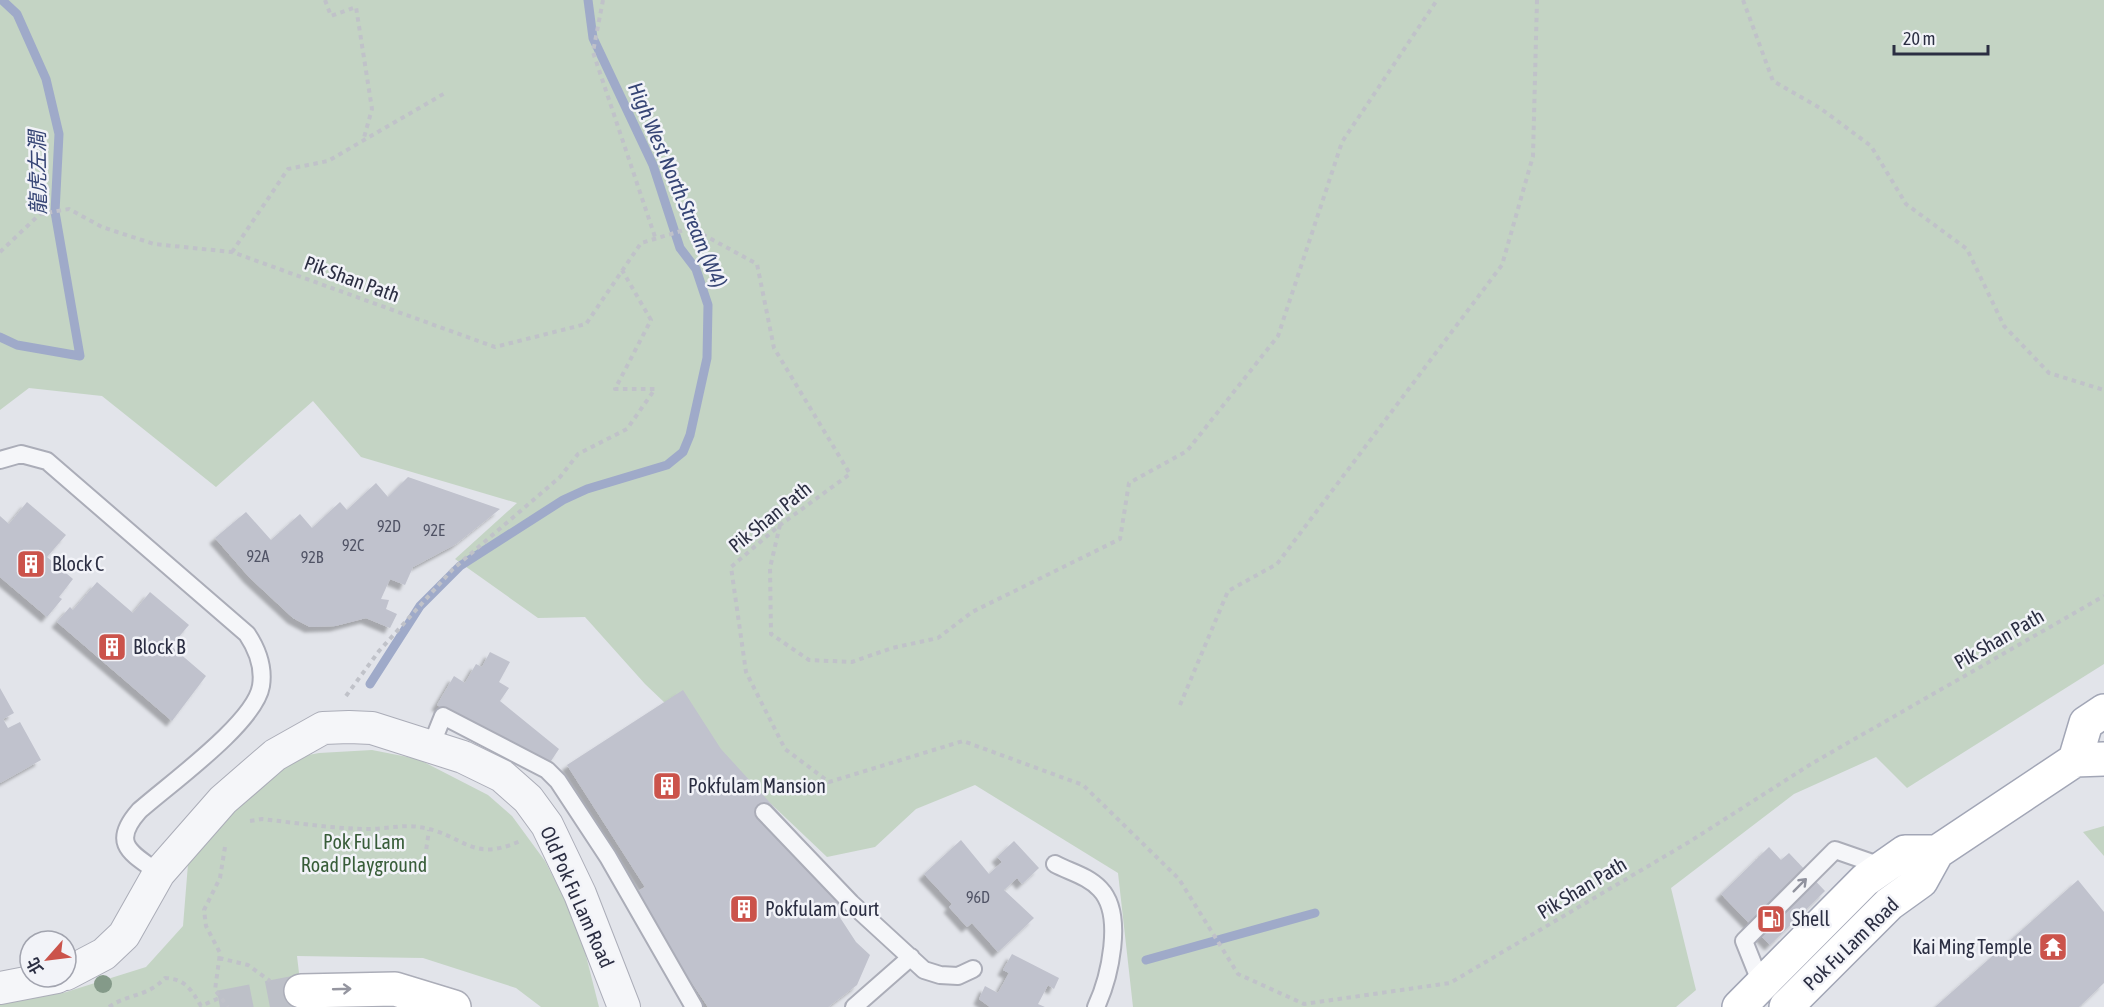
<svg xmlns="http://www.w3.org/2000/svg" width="2104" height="1007" viewBox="0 0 2104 1007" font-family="'Asap Condensed','Noto Sans TC',sans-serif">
<defs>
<filter id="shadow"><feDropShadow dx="-5.5" dy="5.5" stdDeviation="1.5" flood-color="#0004"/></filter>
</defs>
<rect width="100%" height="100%" fill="#e2e4ea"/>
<path fill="#c4d4c4" d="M0 0H2104V664L1907 788 1876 757 1794 794 1671 888 1696 990 1676 1007H1133L1118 873 975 785 916 809 875 847 827 857 645 684 585 617 538 618 455 559 517 503 361 457 313 401 216 487 102 396 29 388 0 410Z
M372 750 418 759 488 795 512 816 545 861 579 928 599 1007H541L516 988 423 958 297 956 303 1007H0V998L63 993 146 967 183 926 188 864 254 785 298 757 319 753Z
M2104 826V856L2083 832Z"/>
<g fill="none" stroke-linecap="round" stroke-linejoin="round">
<path stroke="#9faac9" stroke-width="9" d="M0 337 17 345 80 356 55 212 59 134 46 79 17 14 2 0
M370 684 420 606 460 566 563 500 587 489 667 465 683 452 690 435 707 358 708 305 696 269 680 248 653 165 593 38 588 0
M1146 960 1315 913"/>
</g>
<path fill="#c0c2cd" filter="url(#shadow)" d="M408 477 500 509 456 544 413 567 405 585 390 579 381 599 389 600 386 609 397 614 390 628 366 618 335 626 310 627 293 618 249 577 215 538 246 512 271 540 300 514 312 528 340 502 347 510 376 483 388 497Z
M27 502 66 535 47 557 73 579 59 597 62 599 47 617 0 577V516L9 524Z
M97 582 133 613 150 592 189 625 171 646 206 676 172 721 57 622 70 607 73 610Z
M490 652 510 662 499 682 509 688 500 701 559 749 547 767 437 705 454 676 465 683 476 664 482 667Z
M0 688 14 713 3 719 8 728 20 722 41 760 0 783Z
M683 690 721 749 857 898 839 916 856 942 870 955 857 985 828 1007H708L633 894 645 887 567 765Z
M961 840 989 874 1002 862 997 857 1014 841 1039 868 1022 884 1017 878 1004 890 1034 918 998 952 972 923 967 927 949 907 952 904 924 874Z
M1769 847 1781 860 1789 853 1825 891 1770 945 1721 894Z
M2078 880 2104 912V983L2079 1007H1935Z
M1012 954 1059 978 1054 989 1048 985 1038 1004 1045 1007H990L979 999 985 986 998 993 1009 973 1003 970Z"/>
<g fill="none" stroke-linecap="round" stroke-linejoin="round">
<path stroke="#bdc0c8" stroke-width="33" stroke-dasharray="33 16" stroke-linecap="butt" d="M220 1007 301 991"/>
<g stroke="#abadb8" stroke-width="20">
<path id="lane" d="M0 460 21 454 47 461 247 634C257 649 264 667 261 686 255 723 168 785 139 811 110 844 131 853 159 873
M431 746 443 716 547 770 558 781 608 857 694 1007
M764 812 851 903 924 970 940 975 958 976 973 969
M1055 864C1070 872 1088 876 1100 889 1125 915 1109 979 1096 1007
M1762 986 1744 941 1835 850 1884 867
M854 1007 911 957"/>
</g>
<g stroke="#abadb8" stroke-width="34">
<path id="street" d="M66 974 104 954 124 935 159 873 223 800 275 755 323 728 349 727 372 728 463 757 502 776 528 799 547 825 580 894 624 1007
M0 988 57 977"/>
</g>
<g stroke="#abadb8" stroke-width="36">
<path id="secondary" d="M301 991 395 989 454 1007"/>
</g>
<g stroke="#a2a6b6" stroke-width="36">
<path id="primary" d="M2075 760 2086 723 2104 711
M1739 1007 1865 880 1905 852H1937
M1786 1007 1889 904 1921 881 1937 852 2075 760 2104 759"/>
</g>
<path stroke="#c0c2c9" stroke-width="4" stroke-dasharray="4.5 4.5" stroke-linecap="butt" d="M325 0 331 16 356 7 372 109 363 141
M603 0 593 52 655 237
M1743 0 1773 81 1820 108 1871 146 1906 204 1967 249 2004 326 2049 373 2104 390
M0 252 40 214 69 209 102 227 154 244 232 252 495 347 586 324 641 243 691 228 757 264 774 348 850 474 780 525 731 567 746 672 785 749 829 782 963 741 1083 785 1179 879 1238 974 1304 1004 1450 983 1689 842 1811 764 2104 596
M232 252 288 169 328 161 445 93
M780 525 770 568 771 634 809 660 852 662 892 648 938 638 972 612 1120 539 1129 483 1187 451 1278 336 1342 142 1437 0
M346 696 379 651 453 569 560 477 578 454 627 429 655 389H615L651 320 622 270
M1180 705 1228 591 1277 564 1502 265 1533 156 1537 0
M250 821 262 819C296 823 330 828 364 829 382 830 402 824 419 827 463 833 470 864 520 841
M225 847 220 878 204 910 206 926 220 953 215 990 228 1007
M425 858 429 830
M219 958 248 965 270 981
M109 1007C129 993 146 998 165 978 185 979 191 989 201 1006L219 998"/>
<use href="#lane" stroke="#f5f6f9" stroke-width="16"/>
<use href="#street" stroke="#f5f6f9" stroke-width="32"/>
<use href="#secondary" stroke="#fff" stroke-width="33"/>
<use href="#primary" stroke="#fff" stroke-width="33"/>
</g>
<circle fill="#849a89" cx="103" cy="984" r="9"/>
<defs><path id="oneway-shaft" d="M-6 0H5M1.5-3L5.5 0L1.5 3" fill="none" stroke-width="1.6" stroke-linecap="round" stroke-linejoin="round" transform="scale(1.5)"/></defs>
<use stroke="#90929e" href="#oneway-shaft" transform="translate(1800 885) rotate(-45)"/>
<use stroke="#9596a0" href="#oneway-shaft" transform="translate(342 989) rotate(-2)"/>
<defs>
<g id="building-square" transform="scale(1.5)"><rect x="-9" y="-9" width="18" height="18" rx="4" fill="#cb534b" stroke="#f2f3f8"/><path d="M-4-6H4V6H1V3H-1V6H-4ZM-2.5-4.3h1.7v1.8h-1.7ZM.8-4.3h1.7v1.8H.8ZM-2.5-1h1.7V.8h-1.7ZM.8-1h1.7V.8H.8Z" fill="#fff"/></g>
<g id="fuel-square" transform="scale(1.5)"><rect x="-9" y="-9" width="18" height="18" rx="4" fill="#cb534b" stroke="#f2f3f8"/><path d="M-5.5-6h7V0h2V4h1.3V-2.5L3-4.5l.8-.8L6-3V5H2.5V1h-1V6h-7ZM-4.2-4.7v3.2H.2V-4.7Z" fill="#fff"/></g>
<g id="temple-square" transform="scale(1.5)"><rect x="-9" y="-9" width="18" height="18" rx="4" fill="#cb534b" stroke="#f2f3f8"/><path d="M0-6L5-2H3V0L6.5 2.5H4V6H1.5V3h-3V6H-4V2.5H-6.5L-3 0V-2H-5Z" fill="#fff"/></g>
</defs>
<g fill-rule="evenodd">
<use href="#building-square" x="31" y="564"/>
<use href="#building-square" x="112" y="647"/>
<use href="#building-square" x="667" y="786"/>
<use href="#building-square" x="744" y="909"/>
<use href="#fuel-square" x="1771" y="919"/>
<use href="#temple-square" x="2053" y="947"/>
</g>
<g text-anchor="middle" stroke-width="5" stroke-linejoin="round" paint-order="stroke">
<g font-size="16" fill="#505365">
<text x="389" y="532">92D</text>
<text x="434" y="536">92E</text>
<text x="353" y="551">92C</text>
<text x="258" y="562">92A</text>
<text x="312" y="563">92B</text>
<text x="978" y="903">96D</text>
</g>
<g font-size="20" fill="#2b2e42" stroke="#f2f3f8">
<text transform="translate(352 279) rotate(20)" y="7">Pik Shan Path</text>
<text transform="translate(770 517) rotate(-39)" y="7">Pik Shan Path</text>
<text transform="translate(1999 639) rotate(-30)" y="7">Pik Shan Path</text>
<text transform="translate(1582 888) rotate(-31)" y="7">Pik Shan Path</text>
<text transform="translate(577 897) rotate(66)" y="7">Old Pok Fu Lam Road</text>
<text transform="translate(1851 944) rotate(-44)" y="7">Pok Fu Lam Road</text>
</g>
<g font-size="20" fill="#2b2e42" stroke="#f2f3f8" text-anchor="start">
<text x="52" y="571">Block C</text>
<text x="133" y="654">Block B</text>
<text x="688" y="793">Pokfulam Mansion</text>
<text x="765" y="916">Pokfulam Court</text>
<text x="1792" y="926">Shell</text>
<text x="2032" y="954" text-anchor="end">Kai Ming Temple</text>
</g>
<g font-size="20" fill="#385d39" stroke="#f2f3f8">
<text x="364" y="849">Pok Fu Lam<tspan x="364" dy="23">Road Playground</tspan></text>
</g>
<g font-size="21" font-style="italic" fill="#364575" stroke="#f2f3f8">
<text transform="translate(38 173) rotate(-91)" y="7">龍虎左澗</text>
<text transform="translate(677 185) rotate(67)" y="7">High West North Stream (W4)</text>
</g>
</g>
<g transform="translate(48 959) rotate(242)"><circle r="28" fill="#f2f3f8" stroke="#a2a4af" stroke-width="1.5"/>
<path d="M0-4.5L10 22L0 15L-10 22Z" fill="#cb534b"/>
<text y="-9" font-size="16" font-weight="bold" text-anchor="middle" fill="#2b2e42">北</text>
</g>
<path d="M1894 45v9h94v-9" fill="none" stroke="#2b2e42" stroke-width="3"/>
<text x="1903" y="45" font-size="18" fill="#2b2e42" stroke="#f2f3f8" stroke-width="4.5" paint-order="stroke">20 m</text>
</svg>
